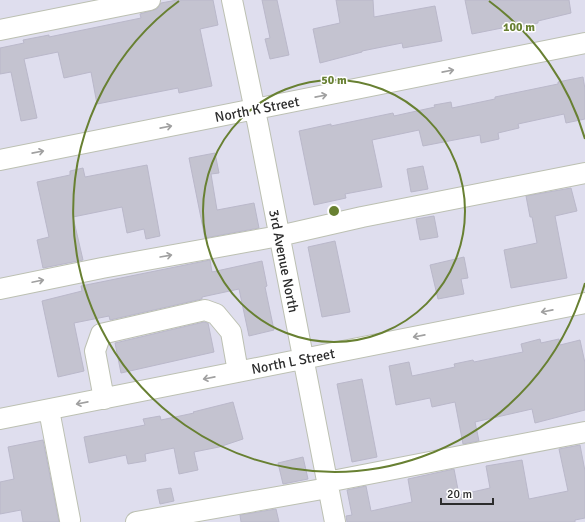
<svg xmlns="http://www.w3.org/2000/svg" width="585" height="522" viewBox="0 0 585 522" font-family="Signika,sans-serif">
<rect width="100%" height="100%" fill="#dfdeee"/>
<path fill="#c4c3d0" stroke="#bab8ca" d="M177 0H213L218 25 200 29 212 86 179 93 178 88 97 104 91 72 64 78 58 52 24 59 37 118 21 121 11 72 0 74V48L24 43 23 40 49 35V37L141 18 140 14 157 9 161 3Z
M262 0H277L289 55 270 59 265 39 270 38Z
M336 0H373L374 17 435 6 442 41 403 48 402 43 362 51V52L320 63 313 29 340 23Z
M465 0H569L571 13 538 21V23L513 29 512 26 472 34Z
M583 77 585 89V119L566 123 564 114 518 124 519 128 498 133 499 139 481 143 480 135 423 146 419 130 372 140 382 187 345 194 346 198 314 205 299 131 331 124V126L393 113 394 116 435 107 434 105 451 102 452 108 495 99V97L558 84V82Z
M215 153 219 173 211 174 217 210 254 203 259 228 205 238 189 158Z
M147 165 160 236 146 239 144 229 127 233 122 207 73 217 83 260 43 268 37 240 49 237 37 182 70 175V171L83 168 85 177Z
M423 166 428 189 411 192 407 169Z
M571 188 577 211 555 216 567 278 511 288 504 250 537 243 532 217H530L526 196Z
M434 216 438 237 420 240 416 219Z
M335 241 350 312 322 317 308 247Z
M464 257 468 278 461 279 464 294 438 299 430 265Z
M210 260 212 272 262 261 267 286 265 287 274 330 249 336 239 289 202 297V299L110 320 109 316 74 323 84 371 58 377 42 301 82 291 81 286Z
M204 322 208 323 214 352 121 373 115 343Z
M540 339 541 343 559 339 560 345 580 340 585 363V410L535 423 532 409 475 422 479 441 463 444 455 402 432 407 430 398 396 405 389 366 409 362 412 376 455 367 454 364 473 360 474 362 523 352 521 344Z
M362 379 377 457 352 462 337 384Z
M233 402 243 439 219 447 194 452 198 470 179 474 174 448 145 454 146 461 128 464 126 455 89 463 84 437 145 425 143 419 160 416 161 420 194 413 193 412Z
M43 440 59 522H23L21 510 0 514V482L14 479 8 447Z
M580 445 585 471V518L575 520V522H347L346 516 352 515 347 490 366 486 371 511 412 502 408 479 454 469 459 495 490 488 486 466 522 460 529 499 568 491 559 449Z
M303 457 308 479 283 484 278 463Z
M171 488 174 501 160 504 157 490Z
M276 509 279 522H241L240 515Z"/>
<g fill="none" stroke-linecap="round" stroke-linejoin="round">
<g stroke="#bcc0b2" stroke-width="22">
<path id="minor" d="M232 0 258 125 335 522
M0 30 150 0
M0 160 585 43
M0 289 102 268 279 236 362 217 585 173
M104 399 95 351 101 334 205 310 216 314 231 332 238 372
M49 410 70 520
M0 419 585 303
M327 482 585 432
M136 522 328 488"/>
</g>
<use href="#minor" stroke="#fff" stroke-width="20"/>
</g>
<defs><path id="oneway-shaft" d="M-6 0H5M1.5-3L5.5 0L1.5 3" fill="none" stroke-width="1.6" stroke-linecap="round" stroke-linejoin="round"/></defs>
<g stroke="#a0a0a0">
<use href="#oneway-shaft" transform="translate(448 71) rotate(-11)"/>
<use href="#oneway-shaft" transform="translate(321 96) rotate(-11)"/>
<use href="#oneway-shaft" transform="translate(166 127) rotate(-11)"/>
<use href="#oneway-shaft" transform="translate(38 152) rotate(-11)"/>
<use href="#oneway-shaft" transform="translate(166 256) rotate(-10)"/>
<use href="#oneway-shaft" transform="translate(38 281) rotate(-12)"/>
<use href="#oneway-shaft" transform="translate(547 311) rotate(169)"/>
<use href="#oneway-shaft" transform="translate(419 336) rotate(169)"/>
<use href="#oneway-shaft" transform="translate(209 378) rotate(169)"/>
<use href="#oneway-shaft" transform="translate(82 403) rotate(169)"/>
</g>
<g fill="none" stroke="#688032" stroke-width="2">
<circle cx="334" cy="211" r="131"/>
<path d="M585 283A261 261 0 1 1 179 1M489 1A261 261 0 0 1 585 139"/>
</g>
<g text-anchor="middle" stroke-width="3" stroke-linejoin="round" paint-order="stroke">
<g font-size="14" fill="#2c2c2c" stroke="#fff">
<text transform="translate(257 109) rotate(-11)" y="5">North K Street</text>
<text transform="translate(284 261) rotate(79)" y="5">3rd Avenue North</text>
<text transform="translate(293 361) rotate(-11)" y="5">North L Street</text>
</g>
</g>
<circle cx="334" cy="211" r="6" fill="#688032" stroke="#fff" stroke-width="2"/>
<g font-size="12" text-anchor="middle" font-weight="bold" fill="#688032" stroke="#fff" stroke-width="3" stroke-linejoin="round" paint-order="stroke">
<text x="519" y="31">100 m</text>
<text x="334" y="84">50 m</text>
</g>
<path d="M441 498v6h52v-6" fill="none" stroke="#2c2c2c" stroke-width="2"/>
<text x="447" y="498" font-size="12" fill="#2c2c2c" stroke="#ffffff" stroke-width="3" paint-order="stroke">20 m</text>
</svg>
